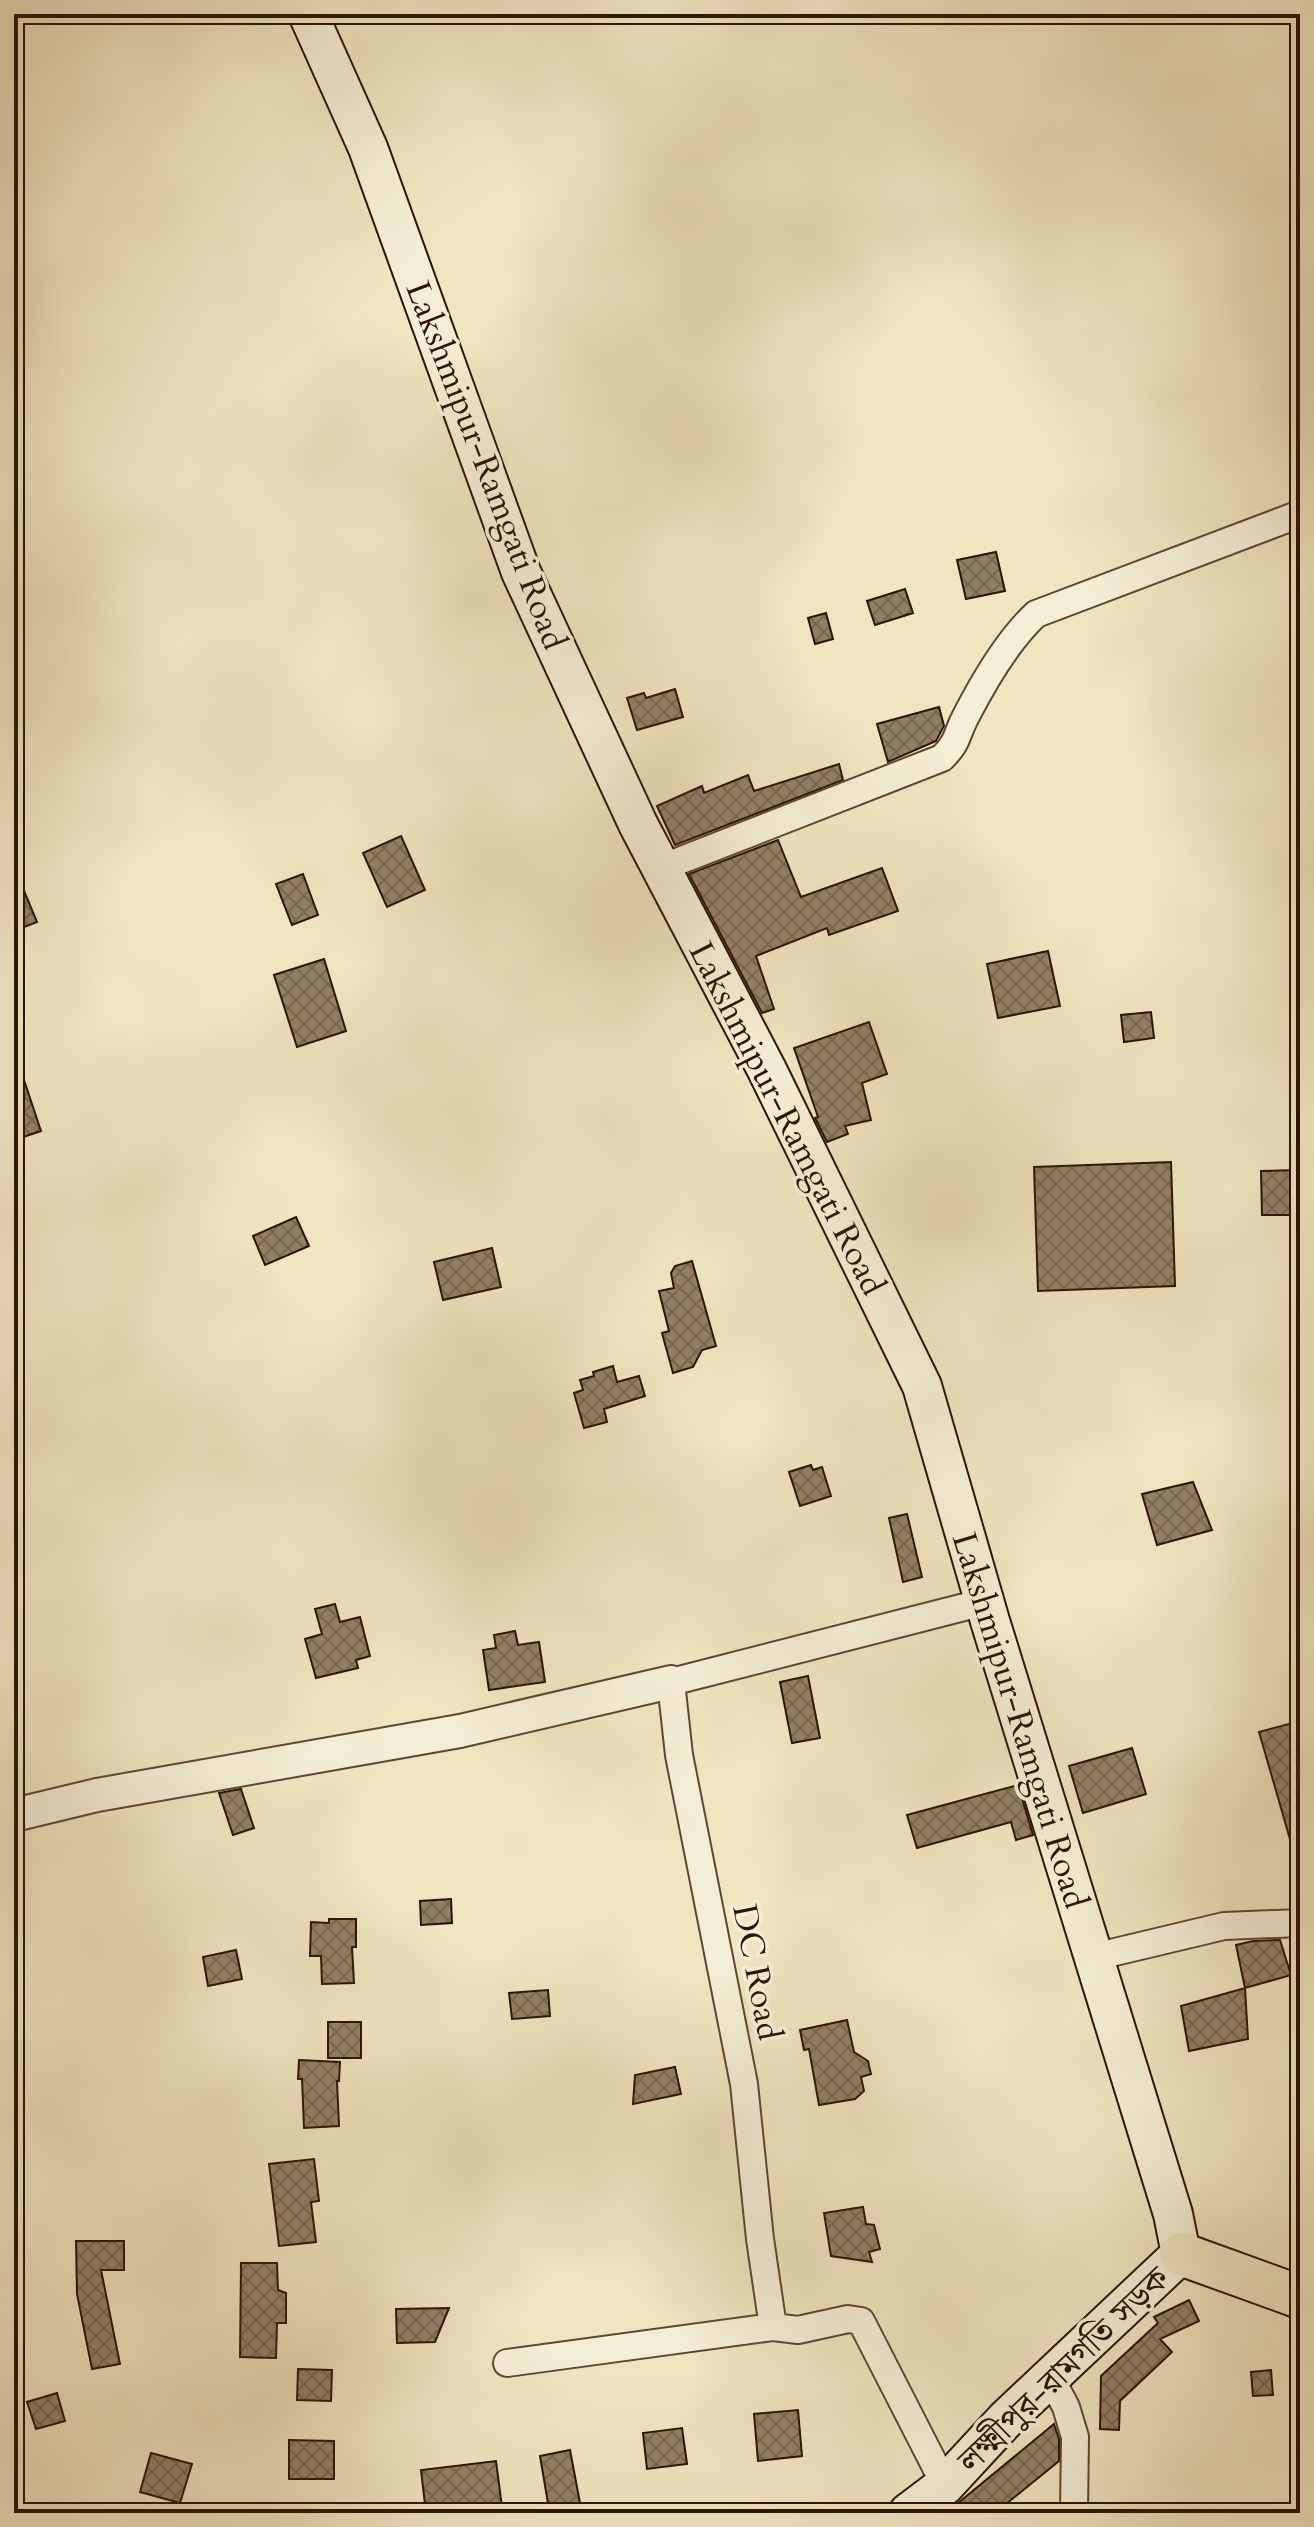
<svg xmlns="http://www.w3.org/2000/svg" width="1314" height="2527" viewBox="0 0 1314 2527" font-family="Cardo,'Noto Serif Bengali',serif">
<defs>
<pattern id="building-cross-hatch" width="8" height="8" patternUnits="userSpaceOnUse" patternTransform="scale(2)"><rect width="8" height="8" fill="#928065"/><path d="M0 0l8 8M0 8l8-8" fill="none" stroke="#786751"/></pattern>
</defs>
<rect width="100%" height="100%" fill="#efe5c0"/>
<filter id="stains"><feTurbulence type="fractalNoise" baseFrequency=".0025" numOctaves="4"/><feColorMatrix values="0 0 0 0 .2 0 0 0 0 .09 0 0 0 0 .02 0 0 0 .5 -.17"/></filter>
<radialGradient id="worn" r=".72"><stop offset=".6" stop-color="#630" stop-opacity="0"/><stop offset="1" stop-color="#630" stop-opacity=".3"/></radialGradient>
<path fill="url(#building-cross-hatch)" stroke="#2d1202" stroke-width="2" d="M996 552 1005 591 966 599 957 560Z
M905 589 913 613 875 625 867 601Z
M826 613 833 639 815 644 808 618Z
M675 689 683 717 637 730 627 698 644 693 646 698Z
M939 707 944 726 936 741 888 762 877 724Z
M839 764 843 780 675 845 657 806 702 786 704 793 748 775 754 791Z
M401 836 425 890 387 907 363 853Z
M778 840 801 897 882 868 898 911 829 935 827 928 756 956 774 1009 762 1013 689 874Z
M14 867 37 922 14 931Z
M303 874 318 915 292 925 276 884Z
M1048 951 1060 1006 998 1018 987 964Z
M324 959 346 1031 297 1047 274 975Z
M1151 1012 1154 1038 1124 1042 1121 1015Z
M869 1022 887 1074 862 1083 871 1120 845 1126 848 1134 827 1142 815 1118 818 1117 794 1048Z
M14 1059H17L41 1131 14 1140Z
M1171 1162 1175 1286 1038 1291 1034 1167Z
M1300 1170V1215H1262L1261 1171Z
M296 1217 309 1246 265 1265 253 1236Z
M492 1248 501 1287 443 1300 434 1262Z
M692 1261 716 1346 702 1350 693 1367 673 1373 662 1333 669 1331 659 1291 674 1288 671 1273 675 1266Z
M613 1366 617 1382 639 1376 645 1396 604 1409 607 1422 584 1428 574 1393 583 1390 580 1380 594 1376 593 1372Z
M811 1465 813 1470 822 1467 831 1496 800 1506 789 1472Z
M1193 1482 1212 1530 1157 1545 1142 1494Z
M907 1514 922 1577 903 1582 889 1518Z
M335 1604 340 1622 360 1617 370 1656 356 1660 358 1668 316 1678 305 1639 322 1634 315 1609Z
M515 1631 518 1645 539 1642 545 1682 489 1690 483 1650 496 1648 494 1635Z
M808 1676 820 1738 792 1743 780 1682Z
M1300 1721V1852L1294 1853 1259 1732Z
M1132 1748 1146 1794 1083 1813 1069 1766Z
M1018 1785 1033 1835 1016 1840 1011 1822 917 1848 907 1815Z
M241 1789 254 1828 233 1835 219 1793Z
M451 1899 452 1923 421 1925 420 1901Z
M329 1919H356V1947H352L354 1983 322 1984 321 1956H310L311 1922 329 1923Z
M1280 1940 1291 1975 1245 1988 1236 1945 1253 1941Z
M236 1950 242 1979 208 1986 203 1957Z
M1245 1988 1248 2039 1189 2051 1181 2006Z
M548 1990 550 2016 512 2019 509 1993Z
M847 2020 854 2052 868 2061 871 2074 861 2077 864 2091 855 2099 819 2105 809 2049 804 2050 800 2030Z
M328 2022H361V2058H328Z
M299 2060 340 2062 339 2081H337L339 2126 304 2128 302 2079H298Z
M675 2067 681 2094 633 2104 635 2075Z
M314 2159 319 2201 311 2202 316 2242 279 2246 269 2164Z
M863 2207 866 2224 874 2225 880 2249 869 2252 872 2262 831 2256 824 2213Z
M76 2241H124V2270H101L120 2364 92 2369 77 2294Z
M241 2263H277L278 2290 286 2293V2323H277L276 2358 240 2357Z
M1189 2300 1199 2321 1160 2339 1172 2352 1120 2401 1119 2430 1100 2429 1101 2376 1158 2323 1154 2317Z
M449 2308 435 2342 397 2343 396 2309Z
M298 2369 332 2370 331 2401 297 2400Z
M1271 2370 1273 2395 1253 2396 1251 2372Z
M57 2393 65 2421 36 2429 27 2402Z
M798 2410 802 2456 758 2461 754 2414Z
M1054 2424 1059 2439V2461L995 2513H946Z
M682 2428 687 2464 647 2469 643 2433Z
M289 2440 334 2441V2479H289Z
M570 2450 580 2503 549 2509 540 2456Z
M151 2453 192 2464 180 2503 140 2492Z
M496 2461 502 2507 426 2513 421 2470Z"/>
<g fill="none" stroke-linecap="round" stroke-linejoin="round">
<g stroke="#5e4732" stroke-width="30">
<path id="minor" d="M661 868 942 758C960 740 955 736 966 716 983 683 1009 639 1036 614L1300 514
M1094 1957 1224 1926 1300 1923
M507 2363 773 2327
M1050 2377 1066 2407 1075 2437 1074 2513
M945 2485 861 2321 848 2319 798 2330 773 2327 760 2239 744 2084 679 1755 671 1682 984 1602"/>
</g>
<g stroke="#5e4732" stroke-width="36">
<path id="tertiary" d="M14 1815 97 1795 460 1731 671 1682"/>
</g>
<g stroke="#2d1202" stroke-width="42">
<path id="secondary" d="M308 14 368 148 521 572 638 824 767 1070 922 1386 990 1621 1173 2214 1181 2254 1007 2418 945 2485 908 2513"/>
</g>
<g stroke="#2d1202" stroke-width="46">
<path id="primary" d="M1181 2254 1300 2297"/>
</g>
<use href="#minor" stroke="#f5eed6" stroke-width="26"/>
<use href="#tertiary" stroke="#f5eed6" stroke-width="32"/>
<use href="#secondary" stroke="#f5eed6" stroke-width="38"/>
<use href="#primary" stroke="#efe5c0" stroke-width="42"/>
</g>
<g text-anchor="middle" stroke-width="7" stroke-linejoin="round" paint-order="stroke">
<g font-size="34" fill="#2d1202" stroke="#f5eed6">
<text transform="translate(487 465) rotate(69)" y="12">Lakshmipur-Ramgati Road</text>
<text transform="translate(788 1118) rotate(63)" y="12">Lakshmipur-Ramgati Road</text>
<text transform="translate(1021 1720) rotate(73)" y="12">Lakshmipur-Ramgati Road</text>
<text transform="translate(758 1972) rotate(79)" y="12">DC Road</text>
<text transform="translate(1063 2369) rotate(-44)" y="12">লক্ষ্মীপুর-রামগতি সড়ক</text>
</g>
</g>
<rect width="1314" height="2527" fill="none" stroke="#efe5c0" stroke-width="48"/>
<rect x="16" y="16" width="1282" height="2495" fill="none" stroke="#2d1202" stroke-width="4"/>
<rect x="24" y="24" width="1266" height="2479" fill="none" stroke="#2d1202" stroke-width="2"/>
<rect width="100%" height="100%" filter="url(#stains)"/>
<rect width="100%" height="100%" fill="url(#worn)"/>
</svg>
